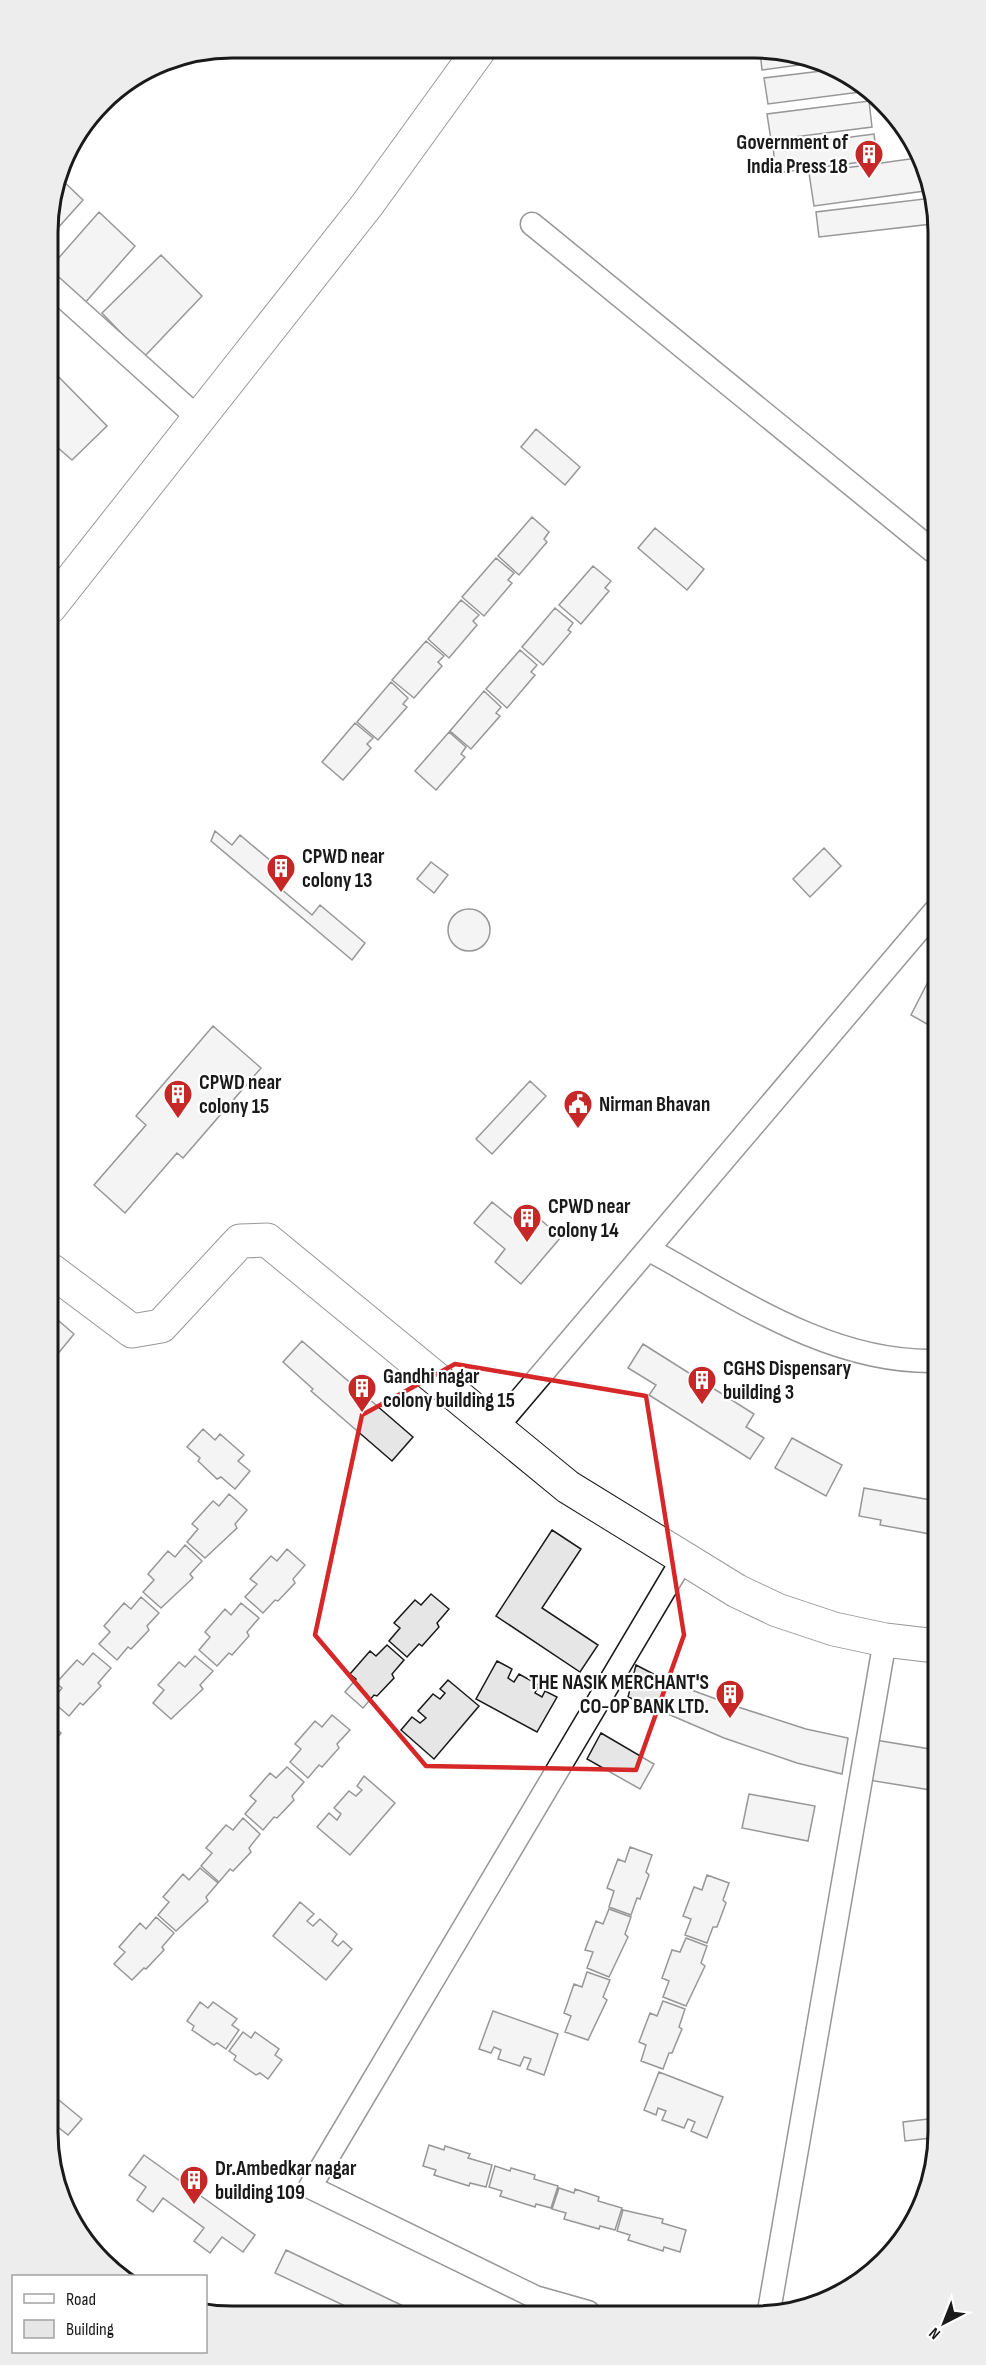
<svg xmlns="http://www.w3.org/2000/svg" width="986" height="2365" viewBox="0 0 986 2365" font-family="'Sofia Sans Condensed',sans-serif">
<rect width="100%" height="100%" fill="#fff"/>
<path fill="#e6e6e6" stroke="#1a1a1a" stroke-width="1.5" d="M760 51H789L821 62 762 70Z
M838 69 868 91 768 104 764 78Z
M869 101 872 127 771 140 767 114Z
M874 134 877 160 776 173 773 147Z
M917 158 932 185V190L814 206 809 173Z
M60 178 83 200 48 239V220Z
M932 198V224L819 237 816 212Z
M99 212 135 246 84 304 49 269Z
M161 255 202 296 144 357 102 313Z
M49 367 107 426 72 460 49 440Z
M536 429 580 467 565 485 521 447Z
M532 517 549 532 544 539 547 542 519 575 498 556Z
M655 528 704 569 687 590 638 548Z
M496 558 514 573 508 580 512 583 484 616 462 597Z
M593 566 611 581 605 588 609 591 581 624 559 605Z
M461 600 479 615 473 621 477 625 449 658 428 639Z
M555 608 573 623 568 630 571 632 543 665 522 647Z
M426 641 444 656 438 662 442 666 414 698 392 680Z
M520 650 537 665 531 672 535 675 507 708 486 689Z
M391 682 408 698 403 704 407 707 378 740 357 722Z
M484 691 501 707 496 713 500 716 471 749 450 731Z
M355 723 373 738 367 744 371 748 343 780 322 762Z
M449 732 466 747 461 754 465 757 436 790 415 771Z
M215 831 232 845 240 835 284 872 274 883 312 915 320 905 365 943 352 960 211 841Z
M824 848 841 866 810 897 793 879Z
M431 862 448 875 434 893 417 879Z
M448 930a21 21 0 1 1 42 0a21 21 0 1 1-42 0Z
M934 970V1028L911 1015Z
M213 1026 261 1068 183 1158 177 1153 125 1213 94 1185 146 1125 136 1116Z
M530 1081 546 1096 492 1154 476 1139Z
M492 1202 525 1229 536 1216 561 1237 521 1284 495 1262 505 1249 474 1223Z
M59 1321 74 1334 52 1361V1328Z
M302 1341 413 1437 392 1461 311 1391 313 1389 283 1362Z
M643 1344 754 1414 746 1427 764 1438 750 1459 649 1395 656 1385 628 1368Z
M203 1429 215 1440 220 1434 244 1455 238 1461 250 1471 235 1489 221 1477 217 1479 198 1461 200 1458 187 1447Z
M792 1438 842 1465 826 1496 775 1468Z
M864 1488 936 1501V1535L880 1525 881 1520 859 1516Z
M229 1494 247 1510 235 1524 237 1528 205 1558 187 1542 198 1529 192 1524 213 1501 219 1506Z
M552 1530 581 1549 542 1608 598 1645 580 1672 496 1616Z
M185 1545 202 1561 190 1574 193 1578 161 1608 143 1592 154 1580 148 1574 168 1551 175 1557Z
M287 1549 305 1565 293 1579 295 1583 278 1601 275 1600 263 1613 245 1597 257 1584 250 1579 271 1556 277 1561Z
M431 1594 449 1609 437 1623 439 1627 422 1646 419 1644 407 1657 389 1641 400 1628 394 1623 415 1600 421 1605Z
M141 1597 159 1613 147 1626 149 1630 131 1649 128 1647 117 1660 99 1644 110 1632 104 1626 124 1603 131 1609Z
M241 1603 259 1618 247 1632 249 1636 232 1655 229 1653 217 1666 199 1650 210 1637 205 1632 225 1609 231 1615Z
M387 1645 404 1660 392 1674 394 1678 377 1696 374 1695 363 1708 345 1692 356 1679 350 1674 370 1651 376 1656Z
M93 1653 111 1668 98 1683 101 1686 83 1705 80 1703 69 1716 53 1702V1699L62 1688 56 1683 77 1660 83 1665Z
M195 1656 213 1671 200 1685 203 1689 171 1719 153 1703 164 1690 158 1685 179 1662 185 1667Z
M497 1661 512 1669 508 1678 514 1682 519 1674 539 1685 535 1693 542 1697 545 1691 557 1697 537 1732 476 1699Z
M636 1665 667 1681 735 1706 806 1729 848 1738 842 1774 797 1763 724 1738 628 1697Z
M448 1680 479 1706 434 1759 401 1730 412 1717 420 1723 426 1718 418 1711 433 1694 440 1699 445 1693 440 1689Z
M332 1715 350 1730 337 1744 339 1748 322 1767 319 1765 308 1778 290 1762 301 1749 295 1744 315 1721 322 1727Z
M53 1726 61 1733 53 1743Z
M601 1733 654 1764 640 1789 587 1759Z
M869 1739 936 1750 937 1791 862 1779Z
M287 1767 304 1782 292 1796 294 1800 277 1818 274 1817 263 1830 245 1814 256 1801 250 1796 270 1773 276 1778Z
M364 1776 395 1803 350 1855 317 1827 329 1813 337 1820 341 1814 334 1808 349 1791 356 1796 362 1790 357 1786Z
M749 1794 815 1806 808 1841 742 1828Z
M243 1818 260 1834 249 1848 251 1852 233 1871 230 1869 219 1882 201 1866 212 1853 206 1848 226 1825 233 1830Z
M630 1847 652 1855 646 1872 649 1875 640 1899 637 1898 631 1915 609 1907 614 1891 607 1888 618 1859 625 1862Z
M200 1868 218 1883 206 1897 208 1901 176 1931 158 1915 169 1902 163 1897 183 1874 189 1880Z
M707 1875 729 1883 723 1900 726 1903 717 1927H713L707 1943 685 1935 691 1919 683 1916 694 1887 702 1890Z
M300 1902 314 1914 307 1921 313 1926 320 1919 337 1934 332 1941 338 1946 343 1941 352 1949 326 1980 273 1936Z
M609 1909 631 1917 625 1934 628 1937 609 1977 587 1968 593 1952 585 1950 596 1921 603 1924Z
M156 1917 174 1933 162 1947 164 1950 146 1969 144 1968 132 1980 114 1964 125 1952 119 1947 140 1923 146 1929Z
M686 1938 707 1946 701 1963 705 1966 686 2006 663 1997 669 1981 662 1978 672 1950 680 1952Z
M587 1972 610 1980 603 1997 607 2000 588 2040 565 2032 571 2016 564 2013 574 1984 582 1987Z
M663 2001 685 2009 679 2027 682 2029 672 2053H669L663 2069 641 2061 646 2045 639 2042 650 2013 657 2016Z
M200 2002 208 2008 213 2002 237 2019 232 2025 239 2030 226 2049 217 2043 214 2045 192 2030 194 2026 187 2021Z
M493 2011 558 2034 544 2075 527 2069 531 2059 524 2057 520 2066 498 2059 501 2050 494 2047 491 2053 479 2049Z
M243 2032 251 2038 255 2032 279 2049 275 2055 282 2060 268 2079 260 2073 256 2075 234 2060 236 2056 229 2051Z
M659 2072 723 2097 707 2138 691 2131 695 2122 688 2119 684 2128 662 2120 666 2111 658 2108 656 2115 644 2110Z
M54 2096 82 2119 68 2135 54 2124Z
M928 2119 931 2138 905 2141 903 2122Z
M429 2145 444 2150 445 2146 470 2154 468 2158 492 2165 486 2187 470 2183 469 2186 434 2175 436 2170 423 2166Z
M144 2155 255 2235 243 2252 222 2237 210 2253 194 2241 204 2228 163 2198 153 2212 137 2200 146 2187 129 2175Z
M495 2166 510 2171 511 2168 535 2175 534 2179 558 2186 551 2208 536 2204 535 2207 500 2196 502 2191 489 2187Z
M559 2188 574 2193 575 2189 599 2197 598 2201 622 2208 615 2230 600 2226 599 2229 564 2219 566 2213 552 2209Z
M623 2210 663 2219 662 2223 686 2230 680 2252 664 2247 663 2251 628 2240 630 2235 617 2231Z
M286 2250 418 2313H360L275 2273Z
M253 2307 266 2313H250Z"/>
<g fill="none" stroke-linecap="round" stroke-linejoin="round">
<g stroke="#1a1a1a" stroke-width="25">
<path id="street" d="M532 224 933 551
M49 284 198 418
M648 1249C737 1298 829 1363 935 1361
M496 1428 934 912
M769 2311 885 1640
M588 2312 535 2297 310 2187 684 1557"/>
</g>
<g stroke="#1a1a1a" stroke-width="35">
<path id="secondary" d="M50 607 367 205 479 50
M52 1271 132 1331 161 1326 240 1241 267 1240 568 1487 737 1591 777 1610 834 1629 885 1640 936 1646"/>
</g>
<use href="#street" stroke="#fff" stroke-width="22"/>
<use href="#secondary" stroke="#fff" stroke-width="33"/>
</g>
<path d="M0 0H986V2365H0ZM455 1364 646 1396 684 1635 636 1770 426 1766 315 1635 362 1415Z" fill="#fff" fill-opacity=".55" fill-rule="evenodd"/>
<path fill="none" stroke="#d62828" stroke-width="4.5" stroke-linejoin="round" d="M455 1364 646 1396 684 1635 636 1770 426 1766 315 1635 362 1415Z"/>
<defs>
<g id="building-pin" transform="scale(1.5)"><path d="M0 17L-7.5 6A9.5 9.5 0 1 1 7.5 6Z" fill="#c62828" stroke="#fff"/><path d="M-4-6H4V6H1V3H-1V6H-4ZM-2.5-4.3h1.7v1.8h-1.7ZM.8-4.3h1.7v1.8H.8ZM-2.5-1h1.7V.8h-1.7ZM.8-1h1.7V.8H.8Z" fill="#fff"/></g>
<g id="civic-pin" transform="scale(1.5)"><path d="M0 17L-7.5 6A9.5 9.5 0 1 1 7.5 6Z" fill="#c62828" stroke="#fff"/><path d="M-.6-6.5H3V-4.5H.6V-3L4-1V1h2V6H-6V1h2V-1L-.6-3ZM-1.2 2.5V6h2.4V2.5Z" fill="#fff"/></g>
</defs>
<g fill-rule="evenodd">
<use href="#building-pin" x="869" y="154"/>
<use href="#building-pin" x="281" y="868"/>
<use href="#building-pin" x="178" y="1094"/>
<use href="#civic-pin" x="578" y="1104"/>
<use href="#building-pin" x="527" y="1218"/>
<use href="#building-pin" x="702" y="1380"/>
<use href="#building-pin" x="362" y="1388"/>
<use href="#building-pin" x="730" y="1694"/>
<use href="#building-pin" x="194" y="2180"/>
</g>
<g text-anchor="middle" stroke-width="4.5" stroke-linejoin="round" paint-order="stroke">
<g font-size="21" font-weight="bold" fill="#1a1a1a" stroke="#fff" text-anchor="start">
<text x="848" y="149" text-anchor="end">Government of<tspan x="848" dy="24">India Press 18</tspan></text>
<text x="302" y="863">CPWD near<tspan x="302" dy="24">colony 13</tspan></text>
<text x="199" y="1089">CPWD near<tspan x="199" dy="24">colony 15</tspan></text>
<text x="599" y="1111">Nirman Bhavan</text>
<text x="548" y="1213">CPWD near<tspan x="548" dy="24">colony 14</tspan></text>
<text x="723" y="1375">CGHS Dispensary<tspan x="723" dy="24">building 3</tspan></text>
<text x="383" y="1383">Gandhi nagar<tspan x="383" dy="24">colony building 15</tspan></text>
<text x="709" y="1689" text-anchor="end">THE NASIK MERCHANT'S<tspan x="709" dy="24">CO-OP BANK LTD.</tspan></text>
<text x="215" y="2175">Dr.Ambedkar nagar<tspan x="215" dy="24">building 109</tspan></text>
</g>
</g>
<path d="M0 0H986V2365H0ZM232 58H754A174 174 0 0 1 928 232V2132A174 174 0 0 1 754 2306H232A174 174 0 0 1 58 2132V232A174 174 0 0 1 232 58Z" fill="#ededed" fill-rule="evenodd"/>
<path fill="none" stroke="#1a1a1a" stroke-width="3" d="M232 58H754A174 174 0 0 1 928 232V2132A174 174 0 0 1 754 2306H232A174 174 0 0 1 58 2132V232A174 174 0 0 1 232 58Z"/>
<rect x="12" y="2275" width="195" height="78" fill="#ffffff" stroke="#a3a3a3" stroke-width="1.5"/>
<rect x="24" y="2294" width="30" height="9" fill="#ffffff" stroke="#a3a3a3" stroke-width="1.5"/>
<text x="66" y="2305" font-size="18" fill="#1a1a1a">Road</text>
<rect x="24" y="2320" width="30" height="18" fill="#e6e6e6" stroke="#a3a3a3" stroke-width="1.5"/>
<text x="66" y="2335" font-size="18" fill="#1a1a1a">Building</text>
<g transform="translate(944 2323) rotate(222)" stroke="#ffffff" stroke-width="4.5" paint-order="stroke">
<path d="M0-4.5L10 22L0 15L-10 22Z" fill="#1a1a1a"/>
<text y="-9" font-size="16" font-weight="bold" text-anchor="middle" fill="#1a1a1a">N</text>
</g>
</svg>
